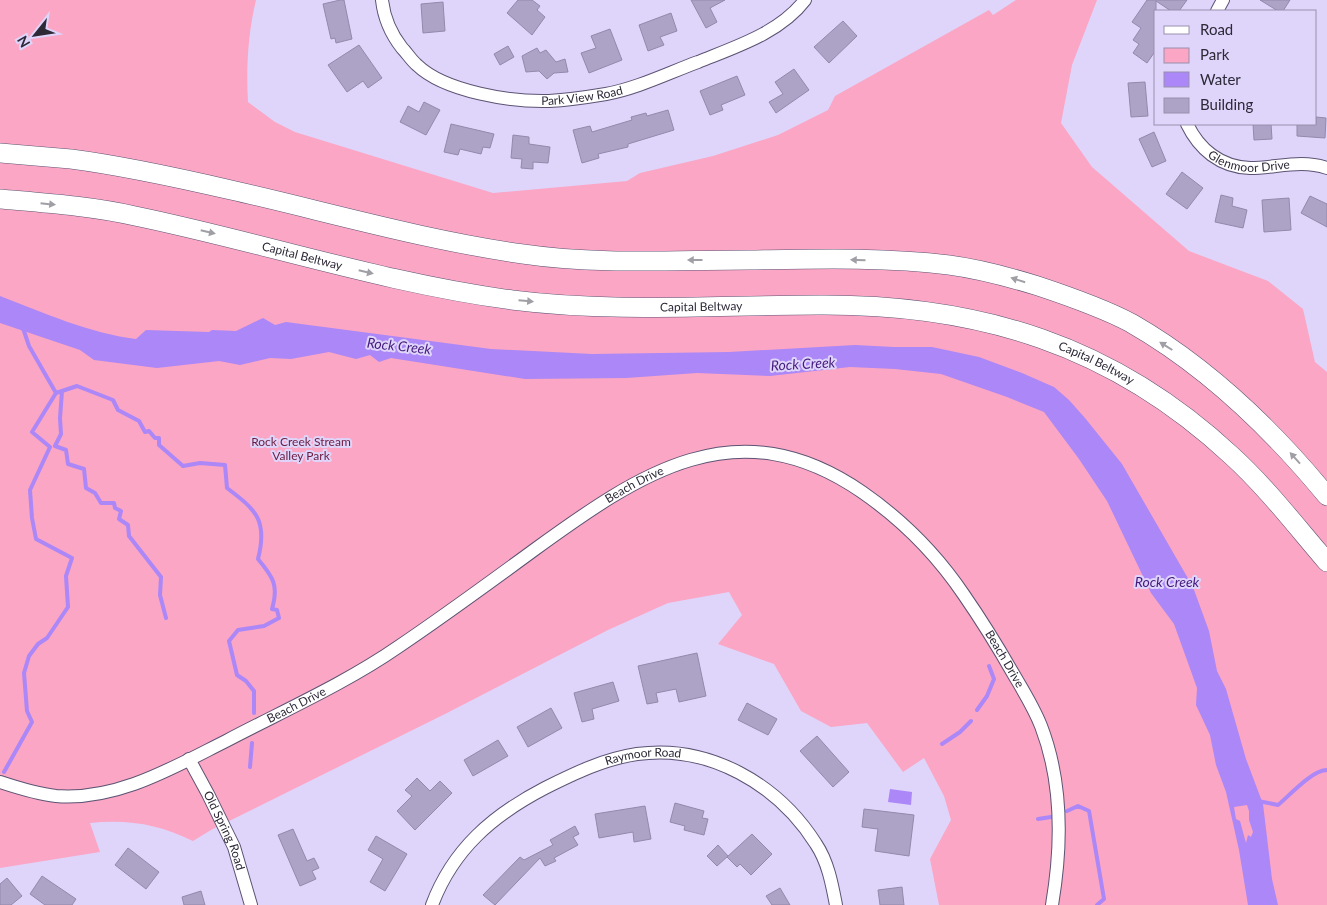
<svg xmlns="http://www.w3.org/2000/svg" width="1327" height="905" viewBox="0 0 1327 905" font-family="Lato,sans-serif">
<rect width="100%" height="100%" fill="#dfd5fb"/>
<path fill="#fba6c4" d="M0 0H256C248 33 246 68 248 102L275 122 295 132 493 193 627 181 640 173 713 156 778 135 828 110 835 96 989 10 993 15 1016 0H1097L1072 65 1061 123 1092 167 1189 251 1268 281 1303 309 1315 362 1327 372V905H939L930 859 951 820 944 796 924 758 903 772 867 723 831 727 801 711 774 664 718 644 742 615 729 592 668 603 608 630 447 713 211 830 193 841C159 824 127 819 90 823L100 852 0 868Z"/>
<path fill="#ab87f7" fill-rule="evenodd" d="M0 296C44 313 89 333 136 339L146 330 209 332 212 330 236 331 263 318 275 325 286 322 491 349 592 354 729 352 855 345 894 347H932L979 357 1022 373 1054 387 1069 400 1085 418 1122 464 1193 587 1209 631 1217 671 1226 689 1246 759 1263 804 1272 879 1278 905H1248L1239 850 1226 792 1216 765 1210 735 1196 705 1197 688 1174 624 1151 593 1107 501 1079 459 1044 412 1007 397 941 374 895 369 850 367 770 376 697 373 626 378 525 379 391 358 379 362 370 355 356 359 329 352 291 359 270 358 240 365 219 361 157 368 94 360 80 350 0 323ZM1247 805 1249 811V820L1253 832 1251 837 1248 835 1246 843 1240 821 1236 819 1234 807Z
M890 789 912 792 911 805 888 802Z"/>
<g fill="none" stroke-linecap="round" stroke-linejoin="round">
<path stroke="#ab87f7" stroke-width="4" d="M62 391 60 418 61 434 55 446 66 450 68 464 84 469 86 488 95 493 101 503H114L115 508 121 511 119 519 128 525 129 536 161 577 160 595 166 618
M56 393 77 386 113 400 118 410 139 421 145 432 149 431 155 438H159V445L183 466 200 463 225 465 227 488C256 510 268 520 258 559 273 577 279 585 272 609L277 610 279 618 264 626 238 630 229 641 237 675 246 681 254 691V713
M977 710 987 696 994 679 989 666
M942 744 960 732 971 721
M250 767 252 743
M4 772 32 722 27 711 24 673 29 656 38 644 47 638 68 607 66 576 72 558 36 539 32 518 30 490 50 447 32 432 56 393 29 346 23 328
M1258 801 1278 805C1290 795 1312 770 1327 770
M1067 811 1078 806 1089 811 1104 899 1097 905
M1038 819 1051 817"/>
</g>
<path fill="#aca3c7" stroke="#9289ab" d="M340 0H344L352 39 336 43 335 38 331 39 323 4Z
M518 0H532L540 6 537 10 545 17 532 35 507 13Z
M691 0H725L710 8 717 22 706 28Z
M1147 0H1187L1179 11H1171L1156 1V50L1147 63 1133 53 1139 44 1133 40 1141 28 1132 22Z
M1260 0H1290L1283 11H1278Z
M443 2 445 31 423 33 421 4Z
M671 13 677 31 660 37 664 45 648 51 639 25Z
M843 21 857 36 829 63 814 47Z
M610 29 622 60 589 73 581 53 596 48 591 36Z
M359 45 382 78 368 88 363 81 347 92 328 65Z
M508 46 514 57 500 65 494 54Z
M537 48 540 53 546 50 556 62 565 59 568 72 554 73 547 79 539 71 526 72 522 56Z
M794 69 809 90 776 113 769 102 783 94 775 82Z
M737 76 745 95 721 105 723 110 710 115 700 91Z
M1145 82 1148 116 1131 117 1128 83Z
M424 102 440 110 426 135 400 122 408 106 419 112Z
M668 110 674 130 628 144V147L598 154 599 158 582 163 573 130 590 126 592 132 632 120 631 117 646 113 647 116Z
M1316 117 1326 118 1325 138 1297 136V124H1316Z
M451 124 494 134 490 148 483 147 481 154 460 149 458 155 444 152Z
M1253 124H1271L1272 139 1254 140Z
M1154 132 1166 161 1152 167 1139 139Z
M513 135 529 137V144L550 147 548 163 533 162V169L521 168 522 159 511 158Z
M1182 172 1203 188 1187 209 1166 194Z
M1221 195 1233 198 1232 206 1247 210 1243 228 1215 222Z
M1310 196 1327 204V227L1301 213Z
M1289 198 1291 230 1264 232 1262 200Z
M697 653 706 696 679 702 676 689 656 693 658 702 647 704 638 666Z
M613 682 619 701 592 709 594 719 582 722 574 693Z
M747 703 777 719 768 735 738 720Z
M551 708 562 728 528 747 517 727Z
M817 736 849 772 833 787 800 751Z
M498 740 508 756 473 776 464 760Z
M417 778 430 791 440 781 452 793 415 830 397 811 412 796 405 790Z
M675 803 704 811 702 818 708 819 704 835 684 830 685 826 670 822Z
M645 806 651 839 634 842 633 832 599 838 595 814Z
M864 809 914 815 909 856 875 851 878 829 862 827Z
M575 826 579 834 573 837 578 845 554 858 556 861 545 866 540 858 495 905 483 895 520 857 524 860 553 845 550 840Z
M293 829 307 861 314 858 319 868 312 871 316 879 300 886 278 835Z
M752 834 772 854 751 875 740 864 737 867 727 857Z
M376 836 407 854 385 891 370 882 383 859 368 850Z
M718 845 728 856 717 866 707 856Z
M128 848 159 872 146 889 115 865Z
M42 876 76 899 72 905H45L30 894Z
M7 878 22 896 11 905H0V884Z
M902 887 904 905H880L878 890Z
M780 888 790 905H772L766 896Z
M201 891 205 905H184L182 897Z"/>
<g fill="none" stroke-linecap="round" stroke-linejoin="round">
<g stroke="#5c5373" stroke-width="14">
<g id="minor">
<path id="s1" d="M382 0C384 18 391 34 402 48 407 53 411 60 417 65 445 92 512 102 549 101 567 100 588 97 606 94 638 88 668 73 698 62 735 47 780 33 805 0"/>
<path d="M1217 11 1223 0"/>
<path id="s2" d="M1187 124C1199 149 1220 167 1250 168 1276 168 1301 159 1327 168"/>
<path id="s3" d="M189 759 208 794 234 847 251 905"/>
<path id="s4" d="M0 782C18 788 37 794 56 796 117 801 174 767 226 741 283 711 346 683 398 647 444 616 489 583 534 550 640 473 737 406 862 492 901 519 937 555 964 595 982 621 998 647 1014 675 1024 692 1034 708 1041 726 1063 783 1062 846 1052 905"/>
<path id="s5" d="M432 905C453 849 493 815 545 788 575 773 604 759 637 754 709 744 778 784 816 844 828 862 832 884 836 905"/>
</g>
</g>
<g stroke="#5c5373" stroke-width="20">
<g id="highway">
<path d="M0 153C24 155 47 157 71 159 125 166 179 178 231 190 328 212 424 240 523 254 597 265 675 260 750 260 816 259 883 257 949 265 979 269 1009 277 1038 286 1068 296 1103 308 1131 323 1208 367 1271 428 1327 496"/>
<path id="s6" d="M0 199C45 203 91 206 135 216 261 242 384 283 512 300 614 313 717 305 819 305 979 304 1113 345 1232 456 1267 488 1296 526 1327 562"/>
</g>
</g>
<use href="#minor" stroke="#fff" stroke-width="12"/>
<use href="#highway" stroke="#fff" stroke-width="19"/>
</g>
<defs><path id="oneway-solid" d="M-6-.8H1V-3.2L6.5 0L1 3.2V.8H-6Z" transform="scale(1.25)"/></defs>
<g fill="#a09fa5">
<use href="#oneway-solid" transform="translate(48 204) rotate(6)"/>
<use href="#oneway-solid" transform="translate(208 232) rotate(13)"/>
<use href="#oneway-solid" transform="translate(695 260) rotate(180)"/>
<use href="#oneway-solid" transform="translate(858 260) rotate(-179)"/>
<use href="#oneway-solid" transform="translate(366 272) rotate(13)"/>
<use href="#oneway-solid" transform="translate(1018 280) rotate(-163)"/>
<use href="#oneway-solid" transform="translate(526 301) rotate(5)"/>
<use href="#oneway-solid" transform="translate(1166 346) rotate(-148)"/>
<use href="#oneway-solid" transform="translate(1295 458) rotate(-132)"/>
</g>
<g text-anchor="middle" stroke-width="4" stroke-linejoin="round" paint-order="stroke">
<g font-size="12" fill="#2d2937" stroke="#dfd5fb">
<text dy="4" stroke="none"><textPath href="#s1" startOffset="248">Park View Road</textPath></text>
<text dy="4" stroke="none"><textPath href="#s2" startOffset="79">Glenmoor Drive</textPath></text>
<text dy="4" stroke="none"><textPath href="#s6" startOffset="308">Capital Beltway</textPath></text>
<text dy="4" stroke="none"><textPath href="#s6" startOffset="712">Capital Beltway</textPath></text>
<text dy="4" stroke="none"><textPath href="#s6" startOffset="1116">Capital Beltway</textPath></text>
<text dy="4" stroke="none"><textPath href="#s4" startOffset="722">Beach Drive</textPath></text>
<text dy="4" stroke="none"><textPath href="#s4" startOffset="1186">Beach Drive</textPath></text>
<text dy="4" stroke="none"><textPath href="#s4" startOffset="318">Beach Drive</textPath></text>
<text dy="4" stroke="none"><textPath href="#s5" startOffset="271">Raymoor Road</textPath></text>
<text dy="4" stroke="none"><textPath href="#s3" startOffset="80">Old Spring Road</textPath></text>
</g>
<g font-size="12" fill="#6a1c3f" stroke="#dfd5fb">
<text x="301" y="446">Rock Creek Stream<tspan x="301" dy="14">Valley Park</tspan></text>
</g>
<g font-size="14" font-style="italic" fill="#441a7d" stroke="#dfd5fb">
<text transform="translate(399 346) rotate(6)" y="5">Rock Creek</text>
<text transform="translate(803 364) rotate(-3)" y="5">Rock Creek</text>
<text x="1167" y="587">Rock Creek</text>
</g>
</g>
<rect x="1154" y="10" width="162" height="115" fill="#dfd5fb" stroke="#9890ad"/>
<rect x="1164" y="26" width="25" height="8" fill="#ffffff" stroke="#9890ad"/>
<text x="1200" y="35" font-size="15" fill="#2d2937">Road</text>
<rect x="1164" y="48" width="25" height="15" fill="#fba6c4" stroke="#9890ad"/>
<text x="1200" y="60" font-size="15" fill="#2d2937">Park</text>
<rect x="1164" y="72" width="25" height="15" fill="#ab87f7" stroke="#9890ad"/>
<text x="1200" y="85" font-size="15" fill="#2d2937">Water</text>
<rect x="1164" y="98" width="25" height="15" fill="#aca3c7" stroke="#9890ad"/>
<text x="1200" y="110" font-size="15" fill="#2d2937">Building</text>
<g transform="translate(35 35) rotate(240)" stroke="#dfd5fb" stroke-width="4" paint-order="stroke">
<path d="M0-4L9 19L0 12L-9 19Z" fill="#2d2937"/>
<text y="-8" font-size="14" font-weight="bold" text-anchor="middle" fill="#2d2937">N</text>
</g>
</svg>
